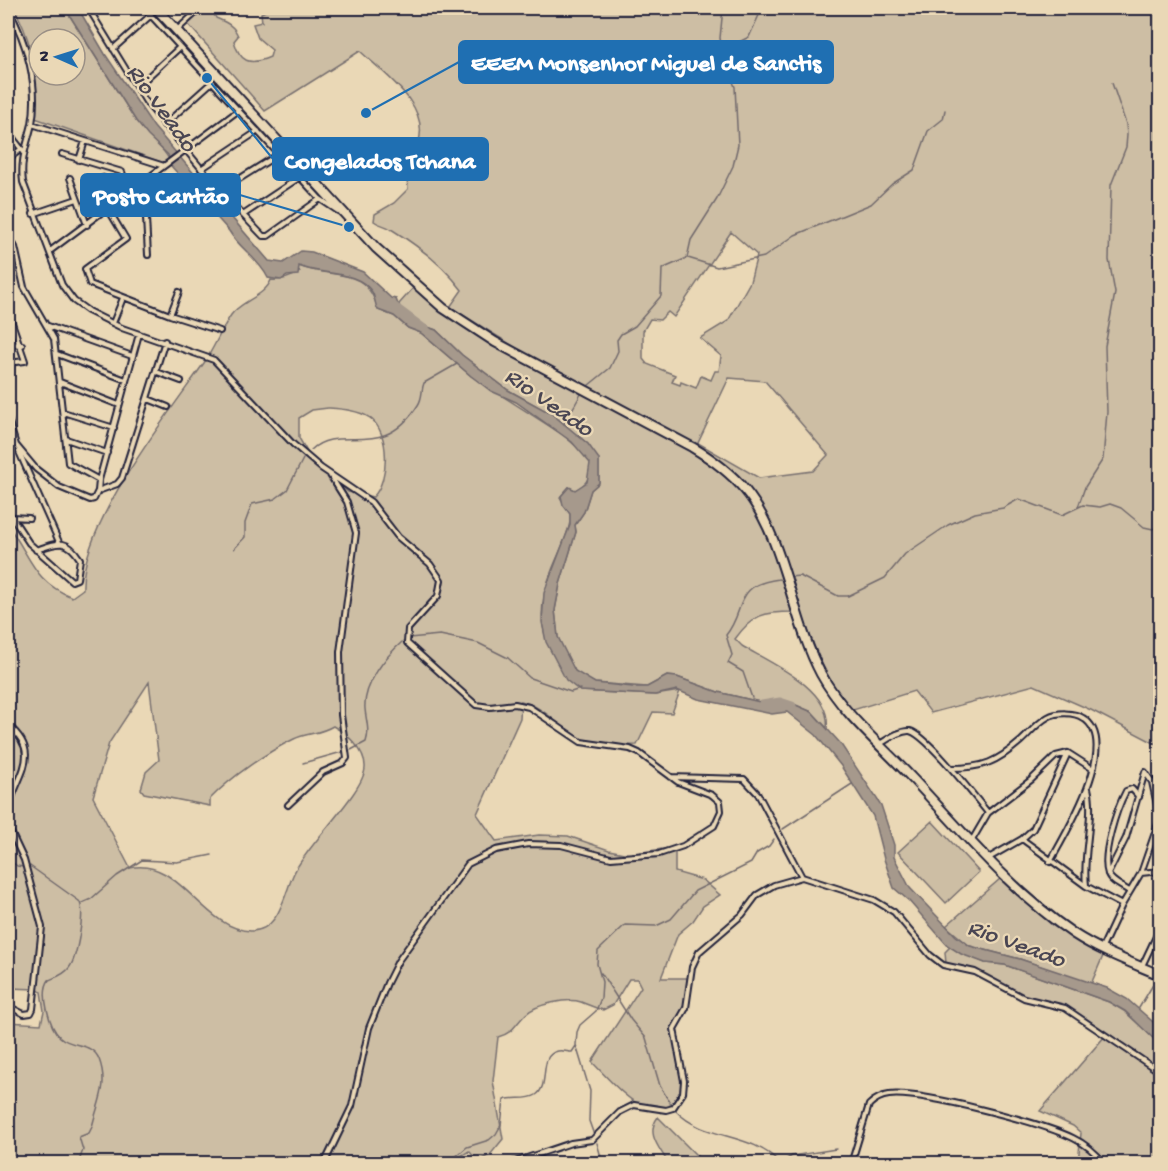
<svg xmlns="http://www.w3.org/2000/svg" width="1168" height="1171" viewBox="0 0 1168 1171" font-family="'Gochi Hand',sans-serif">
<rect width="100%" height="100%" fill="#ead8b6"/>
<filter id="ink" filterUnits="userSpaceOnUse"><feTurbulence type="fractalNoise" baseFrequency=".0167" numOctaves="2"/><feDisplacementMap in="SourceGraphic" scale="12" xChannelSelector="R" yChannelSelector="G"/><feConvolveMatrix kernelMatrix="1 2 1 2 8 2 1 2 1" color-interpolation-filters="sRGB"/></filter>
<g filter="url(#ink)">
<path fill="#cdbea4" stroke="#787070" stroke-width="1.5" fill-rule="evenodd" d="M14 8H65L136 121C144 131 168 152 170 162L167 164 35 118C39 78 33 42 14 8ZM39 39H75V75H39Z
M207 8H211L216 18C225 22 234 25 238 36L234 41C240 62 249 66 270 57L272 50 258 38 253 24 262 22 261 13 272 8H1160V746L1091 710 1034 685 931 713 914 691 850 711C820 671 805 624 790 578 782 552 774 525 759 502 743 477 720 459 695 444L518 349 450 307 462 290C444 266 417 245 391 229 385 225 379 225 374 221L375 214 394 203 408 189 405 156 418 144C432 106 383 73 360 51L265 111 188 24ZM731 232 757 255 750 282 728 321 700 338 721 356 719 371H715L711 380 701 376 696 388 681 382 680 385 672 382 675 375 647 364 643 359V331L650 319 660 320 668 312 674 317ZM729 378 765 381 828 455 813 471 759 478 698 443Z
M299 266C333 280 366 264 378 310L394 316 408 328 421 333 471 376 562 434 578 448 590 462C591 476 588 484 575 490L569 487 560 497 570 514V522C567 539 558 554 552 570 530 625 546 648 580 691L655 695 680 691 672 713 653 712 637 745C622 745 604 747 590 742 563 734 549 708 521 701L520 718 477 814 496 841 539 835 568 836 609 850 629 854 675 847V872L703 880 720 895 703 906 693 921 678 934 661 978H688V1004C661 1034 684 1052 682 1084 681 1094 677 1103 673 1111 636 1115 616 1086 592 1062L641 987 637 979H629L613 1005 603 1010C595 1008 589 1005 581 1002 568 998 536 1004 526 1014 515 1024 514 1033 498 1037L493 1081 503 1139 490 1155 478 1161 469 1151 449 1164 8 1163V1022L41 1024 44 1011 41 992 37 989 8 988V526C31 556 33 582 72 597L83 589C80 525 167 416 204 363 214 348 221 330 231 315 241 301 265 296 271 280 280 281 293 277 300 272L297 268ZM328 408C341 409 358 410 370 418 390 432 390 480 373 497L348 492 310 457 299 438V418L312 410ZM149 682 159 760 146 772 141 789 144 793 210 806V799C231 777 267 752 294 739 307 733 320 734 333 726 347 734 366 750 365 768 364 792 307 845 294 873 284 894 280 931 251 931 203 930 179 856 130 868L93 797 109 743Z
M415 286 459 321 691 450C763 495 768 536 793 612 764 612 753 614 735 639L742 646C771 663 832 689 827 728L812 712 789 702 764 703 718 692 677 677 667 676 647 687 595 683 584 678 575 671 566 656 558 637 555 610 560 584 576 532 575 525 584 512 591 490 599 483V461L588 444 552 414 508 390 462 355 436 330 408 320 402 315 399 304Z
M932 821 979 872 946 903 898 852Z
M1000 879 1053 926 1103 956 1091 984 1020 959 970 946 946 926Z
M950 947 985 963 1005 965 1109 1002 1124 1011 1158 1042 1160 1045V1163H1078L1081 1133 1073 1126 1040 1111 1105 1036 1071 1011 1019 994 990 980 946 964 945 952Z
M658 1117 704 1163H668C660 1148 645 1134 658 1117Z"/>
<path fill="#a6998c" stroke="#71696c" stroke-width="1.5" d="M65 8H78L105 54 154 127 269 261 283 263 301 251 312 252 363 272 391 298 396 299 402 315 408 320 436 330 462 355 508 390 552 414 588 444 599 459V483L591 490 584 512 575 525 576 532 560 584 555 610 558 637 575 671 595 683 633 687H647L667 676 677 677 718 692 764 703 789 702 812 712 840 743 881 805 894 845V857L910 888 956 936 970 946 1020 959 1107 988 1127 999 1160 1028V1045L1125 1011 1109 1002 1005 965 985 963 961 954 947 945 909 901 894 888 884 859 873 816 841 766 816 735 787 712 772 714 698 699 677 690 655 695 580 691 566 680 546 642 542 622 544 593 570 525V514L563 505 561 496 569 487 575 490 587 482 590 463 572 442 516 402 491 391 471 376 421 333 408 328 394 316 378 310C374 304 376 298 372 292 357 269 322 276 299 266L298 275 287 276 281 280 268 278C260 260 239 248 229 231L171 166 168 155 148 136 136 121Z"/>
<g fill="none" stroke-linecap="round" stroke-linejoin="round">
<path stroke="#71696c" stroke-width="1.5" d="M726 58 729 47 749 37 760 13 768 8
M688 258 717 267 764 257 795 235 871 204 892 184 914 170 928 131 943 119 945 110
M589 385 610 368 618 351 617 340 621 334 635 326 661 296 662 269 687 258 691 240 717 199 733 166 738 145 735 87 723 55 720 38 723 8
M564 424 581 394
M311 450C340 422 382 463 418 405 423 398 421 390 424 383L457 364
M1078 507 1085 487 1103 459 1107 412 1105 346 1115 293 1109 260 1111 185 1126 147 1127 135 1126 124 1112 83
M234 549 245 537V523L252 504 275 499 287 490 303 459
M789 577 800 576 838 596H848L885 578 905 554 948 525 975 513 1003 508 1019 499 1062 515 1083 505 1100 507 1110 504 1121 508 1144 527 1153 529 1160 524
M409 638 440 635 478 643 508 658 530 678 571 692 580 689
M752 698 743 672 728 663 732 655 726 635C747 609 732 585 779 579
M351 750 366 742C370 729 366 721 365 709 363 685 385 657 402 642
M303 763 342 752
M783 829 852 784
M8 859 17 866 23 867
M30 866 79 901C86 910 77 958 69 968 64 975 56 977 49 980 40 992 49 1027 60 1037 72 1048 92 1042 99 1059 109 1086 98 1101 92 1127L89 1133 79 1137 83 1150 78 1164
M82 903 91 899 117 876 142 860 177 862 212 855
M601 973 631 1020 646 1038 660 1086 672 1106
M1139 1008 1157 978
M676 1111C705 1141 750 1131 780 1163L792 1156 836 1149
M594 1135 589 1121 590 1091 576 1045 577 1032 580 1025 596 1011 601 998 602 982 597 964 598 951 625 925 656 926 671 919 695 891 751 863 757 853 769 846 774 839
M597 1143 603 1164
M447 1164 467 1147 489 1140 496 1134 501 1125 504 1100C514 1096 527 1101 536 1095 551 1085 537 1055 558 1051 563 1050 568 1052 572 1052L576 1046"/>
<path stroke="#a6998c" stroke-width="9" d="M392 305 427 331
M762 705 780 702 792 706"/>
<g stroke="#22223b" stroke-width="8">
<path id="street" d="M92 8V14L146 102 220 191 263 236H268L320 199
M144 8 320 199 338 211
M8 9C27 42 39 85 32 124 27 145 20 160 23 182L62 285 74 301 88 311 122 328 214 360 293 444 321 468 371 502 398 537 430 564 441 580 438 596 408 629 407 643 476 705 490 707 515 704 529 707 581 742 630 749 639 753 678 782 712 795 720 802 721 811 714 826 683 846 659 854 611 858 561 845 528 844 496 850 468 864 398 961 387 983 369 1028 352 1106 324 1164
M177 30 201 8
M113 49 151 15
M137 87 180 47
M32 124 164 166
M164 125 212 82
M8 132 23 151
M62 154 122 172 130 194 143 209 146 218 148 255
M8 159 20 150
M79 160 85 141
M201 169 258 131
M70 178 87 225
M103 178 114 205
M220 191 279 154
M108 209 126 239 85 269 90 284 170 315 220 331
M33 214 77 199
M243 215 300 177
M8 235 15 247 24 287 54 339 68 463 99 480
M50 251 239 110
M8 311 25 361 8 363
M170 315 179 292
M113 323 123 298
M48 326 132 356
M139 334 99 480 98 491 117 484 122 478 165 341
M8 344 22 345
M57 354 126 380
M157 372 181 381
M60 382 119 405
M148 399 168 407
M63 412 114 428
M8 419 16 445 36 469 59 487 90 500 94 499 98 491
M66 439 107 453
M19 452 59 542
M8 511 29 543 72 581 77 579 80 559C66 537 57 543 36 550
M12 517 29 518
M8 725C44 755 16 775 8 810
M880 744C888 739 900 730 910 731 927 735 975 797 988 813
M951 768C983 768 997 762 1021 741 1030 733 1037 723 1048 717 1057 712 1074 712 1083 718 1122 742 1066 833 1050 862
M671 777 744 779 758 794 802 877 874 900 894 912 930 955 943 965 975 972 1024 998 1065 1008 1160 1072
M288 805 323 772 343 763 347 758 341 715 340 652 356 533 347 502 330 475
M8 826 24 860 42 927 33 1009 31 1013 24 1014 8 1006
M1022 839 1086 886 1122 905
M971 842 988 813 1031 780 1056 756 1068 753 1093 769
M987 859 1022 839 1033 829 1068 753
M1141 873 1160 871
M1108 874 1126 838 1145 772 1152 782 1160 819
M1086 885C1082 854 1095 817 1088 788
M1129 891C1122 886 1111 882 1108 874 1101 855 1117 808 1126 791L1132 789 1139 797
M1102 948 1122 905 1141 873 1160 818
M1142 966 1160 928
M509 1164 571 1143 592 1140 620 1112 634 1105 666 1110 673 1108 683 1093 684 1081 674 1029 686 1008 692 967 699 952 742 915 757 895 774 885 802 877
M851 1164 869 1105C875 1099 880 1096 889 1095 921 1091 1042 1123 1073 1138 1086 1144 1096 1153 1105 1164"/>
</g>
<g stroke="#22223b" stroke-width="12">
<path id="highway" d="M156 8 376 248 443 308 495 342 692 447C712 459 730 472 745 490 785 538 791 618 821 674 843 714 880 744 911 777 963 832 1011 891 1074 934 1100 951 1132 963 1160 975"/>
</g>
<use href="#street" stroke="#ead8b6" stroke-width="4"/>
<use href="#highway" stroke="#ead8b6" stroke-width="8"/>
</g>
</g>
<g text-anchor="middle" stroke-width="4.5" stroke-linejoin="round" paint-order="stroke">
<g font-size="24" font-style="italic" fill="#4a4653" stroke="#ead8b6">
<text transform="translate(163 107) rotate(54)" y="8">Rio Veado</text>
<text transform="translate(550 401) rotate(35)" y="8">Rio Veado</text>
<text transform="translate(1017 942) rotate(20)" y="8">Rio Veado</text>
</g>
</g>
<path fill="none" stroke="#1f6fb2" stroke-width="2" d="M366 113L459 62M207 78L273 159M349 227L240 195"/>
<g fill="#1f6fb2" stroke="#ead8b6" stroke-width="2">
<circle cx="366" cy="113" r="6"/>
<circle cx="207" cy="78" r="6"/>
<circle cx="349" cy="227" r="6"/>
</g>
<g fill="#1f6fb2" stroke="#1f6fb2" stroke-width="2">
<rect x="459" y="41" width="374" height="42" rx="6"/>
<rect x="273" y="138" width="215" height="42" rx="6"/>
<rect x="81" y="174" width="159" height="42" rx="6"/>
</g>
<g font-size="24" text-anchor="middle" font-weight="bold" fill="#fff">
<text x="646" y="70">EEEM Monsenhor Miguel de Sanctis</text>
<text x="380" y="168">Congelados Tchana</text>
<text x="161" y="203">Posto Cantão</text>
</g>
<rect width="1168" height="1171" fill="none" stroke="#ead8b6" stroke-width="30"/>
<rect x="15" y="15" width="1138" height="1141" fill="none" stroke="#22223b" stroke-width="2" filter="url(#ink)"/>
<g transform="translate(57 57) rotate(273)"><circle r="28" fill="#ead8b6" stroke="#9a8f85" stroke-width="1.5"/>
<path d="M0-4.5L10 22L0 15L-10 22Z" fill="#1f6fb2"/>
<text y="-9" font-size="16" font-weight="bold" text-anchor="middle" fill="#22223b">N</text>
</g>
</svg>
